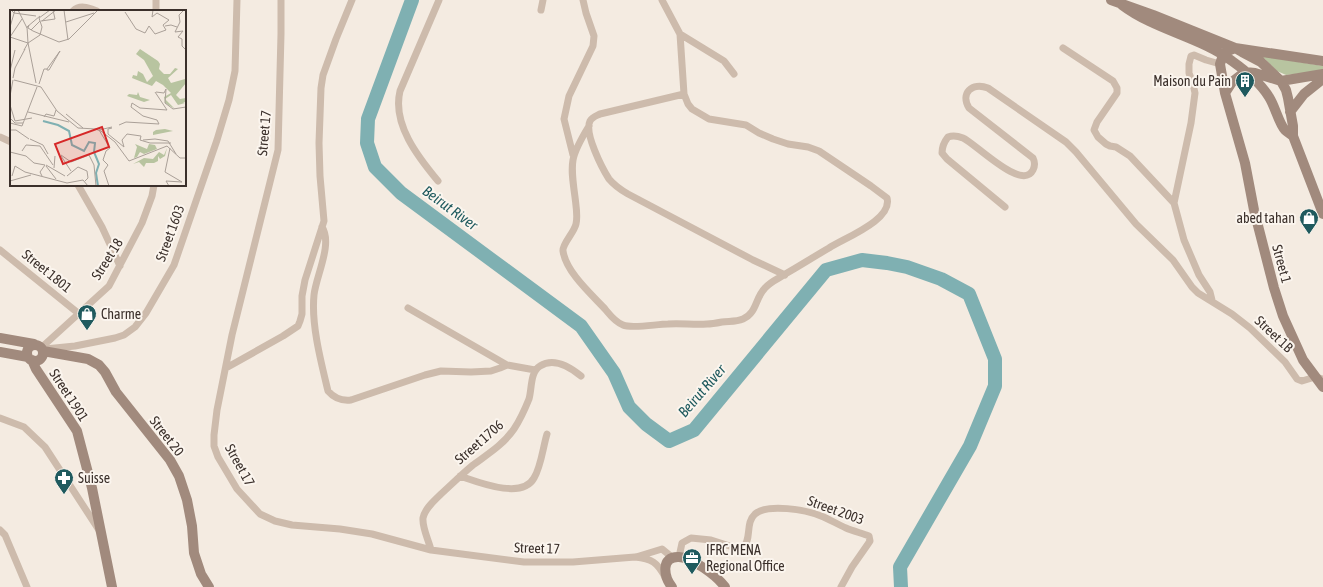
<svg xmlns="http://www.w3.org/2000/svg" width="1323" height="587" viewBox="0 0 1323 587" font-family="'Asap Condensed',sans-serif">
<rect width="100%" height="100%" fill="#f4ebe1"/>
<path fill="#b8c4a0" d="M1257 55 1323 66V71L1286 75 1277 71 1265 59Z"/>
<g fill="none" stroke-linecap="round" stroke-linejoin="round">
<path stroke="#7fb0b2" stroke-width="14" d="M412 0 368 119 367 143 375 167 401 193 581 326 614 373 629 407 646 424 669 441 694 430 826 270 862 260 887 263 907 267 941 279 969 294 995 359V386L970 446 900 567 901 587"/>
<path stroke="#cdbbac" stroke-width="7" d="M156 0V11
M281 0V34L278 150 232 335 217 410 214 435V446L218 457 237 489 260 514 275 521 292 525 340 529 372 534 431 550 524 562H573L635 557C652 559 657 562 665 577
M541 10 543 0
M73 11C80 4 89 8 97 11
M680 34 724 61 734 74
M1063 48 1113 81 1117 88V93L1097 122 1094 130 1098 137 1106 144 1110 146 1116 147 1130 156 1174 203
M684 94 600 114C596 116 592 117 590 121 584 133 602 168 609 179 614 185 621 190 628 194L753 260 785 275
M589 126C570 157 570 162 575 197 576 206 578 216 576 224 574 233 562 244 563 251 566 272 591 294 605 309 610 315 615 322 623 325 632 329 657 324 668 324 681 323 694 325 707 324 712 324 717 323 722 322 729 321 736 322 743 319 757 313 755 298 765 288 771 281 780 278 787 273 801 265 815 256 829 248 844 238 893 220 887 198L871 186 819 151 808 147 788 144 773 139 759 133 746 125 709 119 692 109 688 104 684 94 680 34 662 0
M0 137 11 142
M573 155 564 119 569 96 593 46 594 36 586 13 583 0
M438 181C418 157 392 124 400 91L439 0
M78 185 102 227 120 266
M1005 207 947 159 942 153C942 147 944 142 948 137 953 135 958 136 963 138 975 143 1022 192 1033 170 1035 166 1035 162 1033 158L969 108C960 93 972 82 988 88L1066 142 1076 152 1136 224 1173 260 1192 287 1198 293 1232 314 1250 328 1285 362 1297 379 1302 381 1315 377 1323 379
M322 227C333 244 316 276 314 295 311 324 321 362 328 391 334 398 342 401 351 400L425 375 441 371 471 372 491 371 500 368 507 365 535 370
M0 250 78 313
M1212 300 1210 292 1199 275 1184 240 1174 203 1191 123 1195 93 1193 84 1189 73V64L1191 56 1194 55 1206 60 1220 64
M408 308 507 365
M42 347 109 286 142 223 152 196 154 185
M45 349 75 346 115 338 124 335 135 327 146 313 174 265 217 140 229 100 235 71 237 0
M226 368 283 336 298 326 300 321 302 314V296L305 280 324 221 320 176 319 143 321 88 323 75 336 39 352 0
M0 418 24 427 45 447 99 530
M460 476C478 482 522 500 534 478 541 467 543 447 547 434
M0 530 5 535 27 587
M431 550C429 541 422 528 423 518 425 508 435 500 441 494 452 484 462 474 473 465 488 454 503 445 514 429 520 420 525 409 529 399 532 389 530 372 540 366 554 357 570 367 581 376
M636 557 662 549 673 558
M679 557 682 543 691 538 711 540 736 548H743C752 539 745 523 755 514 768 503 806 510 821 516 829 519 837 524 846 528 853 531 861 533 869 536L870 541 868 544 852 567 841 587"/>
<path stroke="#a18a7d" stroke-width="10" d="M1111 0 1153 15 1235 48 1323 61
M1122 5C1155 30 1200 37 1232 61 1246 71 1260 82 1269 97 1275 106 1279 124 1285 130 1287 132 1290 134 1293 136
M1225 93 1232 82 1245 72 1255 73 1281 81 1323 74
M1290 112 1304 94 1323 79
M1323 214 1293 136V126L1288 98 1286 90 1281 81 1261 62 1242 52 1235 48 1226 52 1223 55 1220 64 1225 93 1245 163 1254 210 1274 288 1283 316 1303 360 1323 387
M0 338 34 344
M27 353a8 8 0 1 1 16 0a8 8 0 1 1-16 0Z
M43 351 88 359 99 365 105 372 116 392 170 460 179 476 187 500 192 526 194 553 201 574 209 587
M0 352 28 357
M32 360 36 369 77 431 92 488 112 587
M672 587C664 577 660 556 679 557 693 558 717 576 725 587"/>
</g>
<defs>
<g id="building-pin" transform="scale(1)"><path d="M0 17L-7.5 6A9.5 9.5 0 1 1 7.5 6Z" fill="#1f5a5e" stroke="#fbf5ee"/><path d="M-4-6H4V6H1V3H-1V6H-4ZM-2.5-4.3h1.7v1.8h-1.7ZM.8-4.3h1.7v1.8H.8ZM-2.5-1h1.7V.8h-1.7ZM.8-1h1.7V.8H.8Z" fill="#fff"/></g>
<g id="shop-pin" transform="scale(1)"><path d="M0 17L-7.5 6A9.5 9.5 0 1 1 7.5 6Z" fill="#1f5a5e" stroke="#fbf5ee"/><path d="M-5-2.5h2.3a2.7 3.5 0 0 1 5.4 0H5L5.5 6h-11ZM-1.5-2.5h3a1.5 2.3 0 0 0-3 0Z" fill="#fff"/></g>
<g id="pharmacy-pin" transform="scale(1)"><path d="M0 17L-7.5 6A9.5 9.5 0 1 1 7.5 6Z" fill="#1f5a5e" stroke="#fbf5ee"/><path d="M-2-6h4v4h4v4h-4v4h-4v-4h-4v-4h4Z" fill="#fff"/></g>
<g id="office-pin" transform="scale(1)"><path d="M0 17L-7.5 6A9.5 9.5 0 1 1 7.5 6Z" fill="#1f5a5e" stroke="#fbf5ee"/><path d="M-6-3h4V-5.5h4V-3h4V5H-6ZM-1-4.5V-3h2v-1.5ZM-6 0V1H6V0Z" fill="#fff"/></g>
</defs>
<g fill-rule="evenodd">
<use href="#building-pin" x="1245" y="81"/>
<use href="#shop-pin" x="1309" y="218"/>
<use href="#shop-pin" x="87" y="314"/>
<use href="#pharmacy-pin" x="64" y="478"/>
<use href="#office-pin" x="692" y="558"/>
</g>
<g text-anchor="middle" stroke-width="4" stroke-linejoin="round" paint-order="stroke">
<g font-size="14" fill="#3b302b" stroke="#fbf5ee" text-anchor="start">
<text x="1231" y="86" text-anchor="end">Maison du Pain</text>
<text x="1295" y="223" text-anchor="end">abed tahan</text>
<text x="101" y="319">Charme</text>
<text x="78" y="483">Suisse</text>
<text x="706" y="555">IFRC MENA<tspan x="706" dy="16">Regional Office</tspan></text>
</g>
<g font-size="14" fill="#3b302b" stroke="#fbf5ee">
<text transform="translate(264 133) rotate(-85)" y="5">Street 17</text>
<text transform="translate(170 233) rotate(-70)" y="5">Street 1603</text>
<text transform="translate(107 259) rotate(-58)" y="5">Street 18</text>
<text transform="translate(1282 264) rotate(75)" y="5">Street 1</text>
<text transform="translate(47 271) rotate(39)" y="5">Street 1801</text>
<text transform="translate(1274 334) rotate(43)" y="5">Street 1B</text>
<text transform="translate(69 395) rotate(57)" y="5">Street 1901</text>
<text transform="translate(167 436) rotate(52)" y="5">Street 20</text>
<text transform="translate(479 442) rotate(-41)" y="5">Street 1706</text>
<text transform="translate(240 465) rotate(61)" y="5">Street 17</text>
<text transform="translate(836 510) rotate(20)" y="5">Street 2003</text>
<text transform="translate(537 548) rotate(2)" y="5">Street 17</text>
</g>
<g font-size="15" font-style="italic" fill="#1f5a5e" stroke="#fbf5ee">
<text transform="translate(450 208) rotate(36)" y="5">Beirut River</text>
<text transform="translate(702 391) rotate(-49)" y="5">Beirut River</text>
</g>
</g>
<g transform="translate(10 10)">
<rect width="176" height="176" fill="#f4ebe1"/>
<path d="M130 39 148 51 150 54 149 59 154 64H160L165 58 168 59 158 68 161 73 175 69 176 73 166 85 170 89 176 88V92H173L175 93 168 95 161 85 155 89 165 99 155 93 154 87 161 83 153 75 146 71 142 76 122 68 123 65 127 66 128 61 133 64 137 72 143 66 134 50 126 44ZM128 82 130 87 140 90 134 92 117 86 119 84 127 85ZM155 119 163 121 143 125V122L146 120ZM125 134 137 139 139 134 145 135 147 139 134 144 130 142 127 147 124 148 127 137ZM157 138 155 146 150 149 148 146V151L144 153H136L134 157 129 152 123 154 134 148 143 149 149 142 154 145Z" fill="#b8c4a0"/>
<path fill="none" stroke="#7fb0b2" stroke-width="2" d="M33 111 48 115 59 121 62 135 74 141 79 132 85 133 84 142 89 154 86 163 88 176"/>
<path fill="none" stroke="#aaa098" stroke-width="1" d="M1 0 4 3 26 6M8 0 17 18M54 0 58 30M174 0 169 5 170 12 165 22 173 21 168 27 172 29V36L176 40M115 2 126 19 135 23 139 16 145 24 156 20 153 15 159 10 147 3 142 7 143 0M31 11 45 9 43 0M32 11 46 0M56 12 84 3M19 15 18 18 23 21 49 32 59 29 88 0M155 16 161 15 167 17M0 17 5 0M21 20 30 11M0 27 12 9M0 27 18 33 26 73M18 33 17 17 30 6M14 40 18 33 30 25 32 17 29 8 40 0M50 41 39 60H37V59ZM0 61 5 40M3 68 5 58 15 39M4 70 31 77 47 101 68 118 86 119M29 74 34 59H37M146 82 154 83 156 79 155 93 163 99 176 97M0 86 3 70M0 95 5 111 22 108M18 102 59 112M56 104 73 118M34 107 36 104 44 106 46 100M0 108 5 113H13M0 113 12 116 27 77M109 115 116 112 149 114 147 110 133 106 121 97 122 93 130 98 157 100 145 82M102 118 98 119V124L114 137M85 119 91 121 105 132 119 151 157 136 170 148H176M1 120H6L19 129M20 129 33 135 38 144M133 130 145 129 158 131 166 144M114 137 112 130 117 124 131 126 130 130 140 133H161M12 141 16 135 30 136 43 155M0 142 16 146 24 153 35 155M51 145 61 152 79 145 84 155 86 176M51 146 61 161M36 155 55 166M36 156 46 169M44 158 45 146M2 166 5 156 15 162 57 173 73 170 78 176M32 166 30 162 35 155M57 166 68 157 77 161 78 168 75 171M0 171 21 165M99 176 94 161 98 155 93 150 96 141 100 138 89 120 102 117M159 176 156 171 172 172 155 162 160 138"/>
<path fill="#d62828" fill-opacity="0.15" stroke="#d62828" stroke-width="2" d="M92 117 99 137 53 154 45 134Z"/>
<rect width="176" height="176" fill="none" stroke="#3b302b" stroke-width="2"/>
</g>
</svg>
